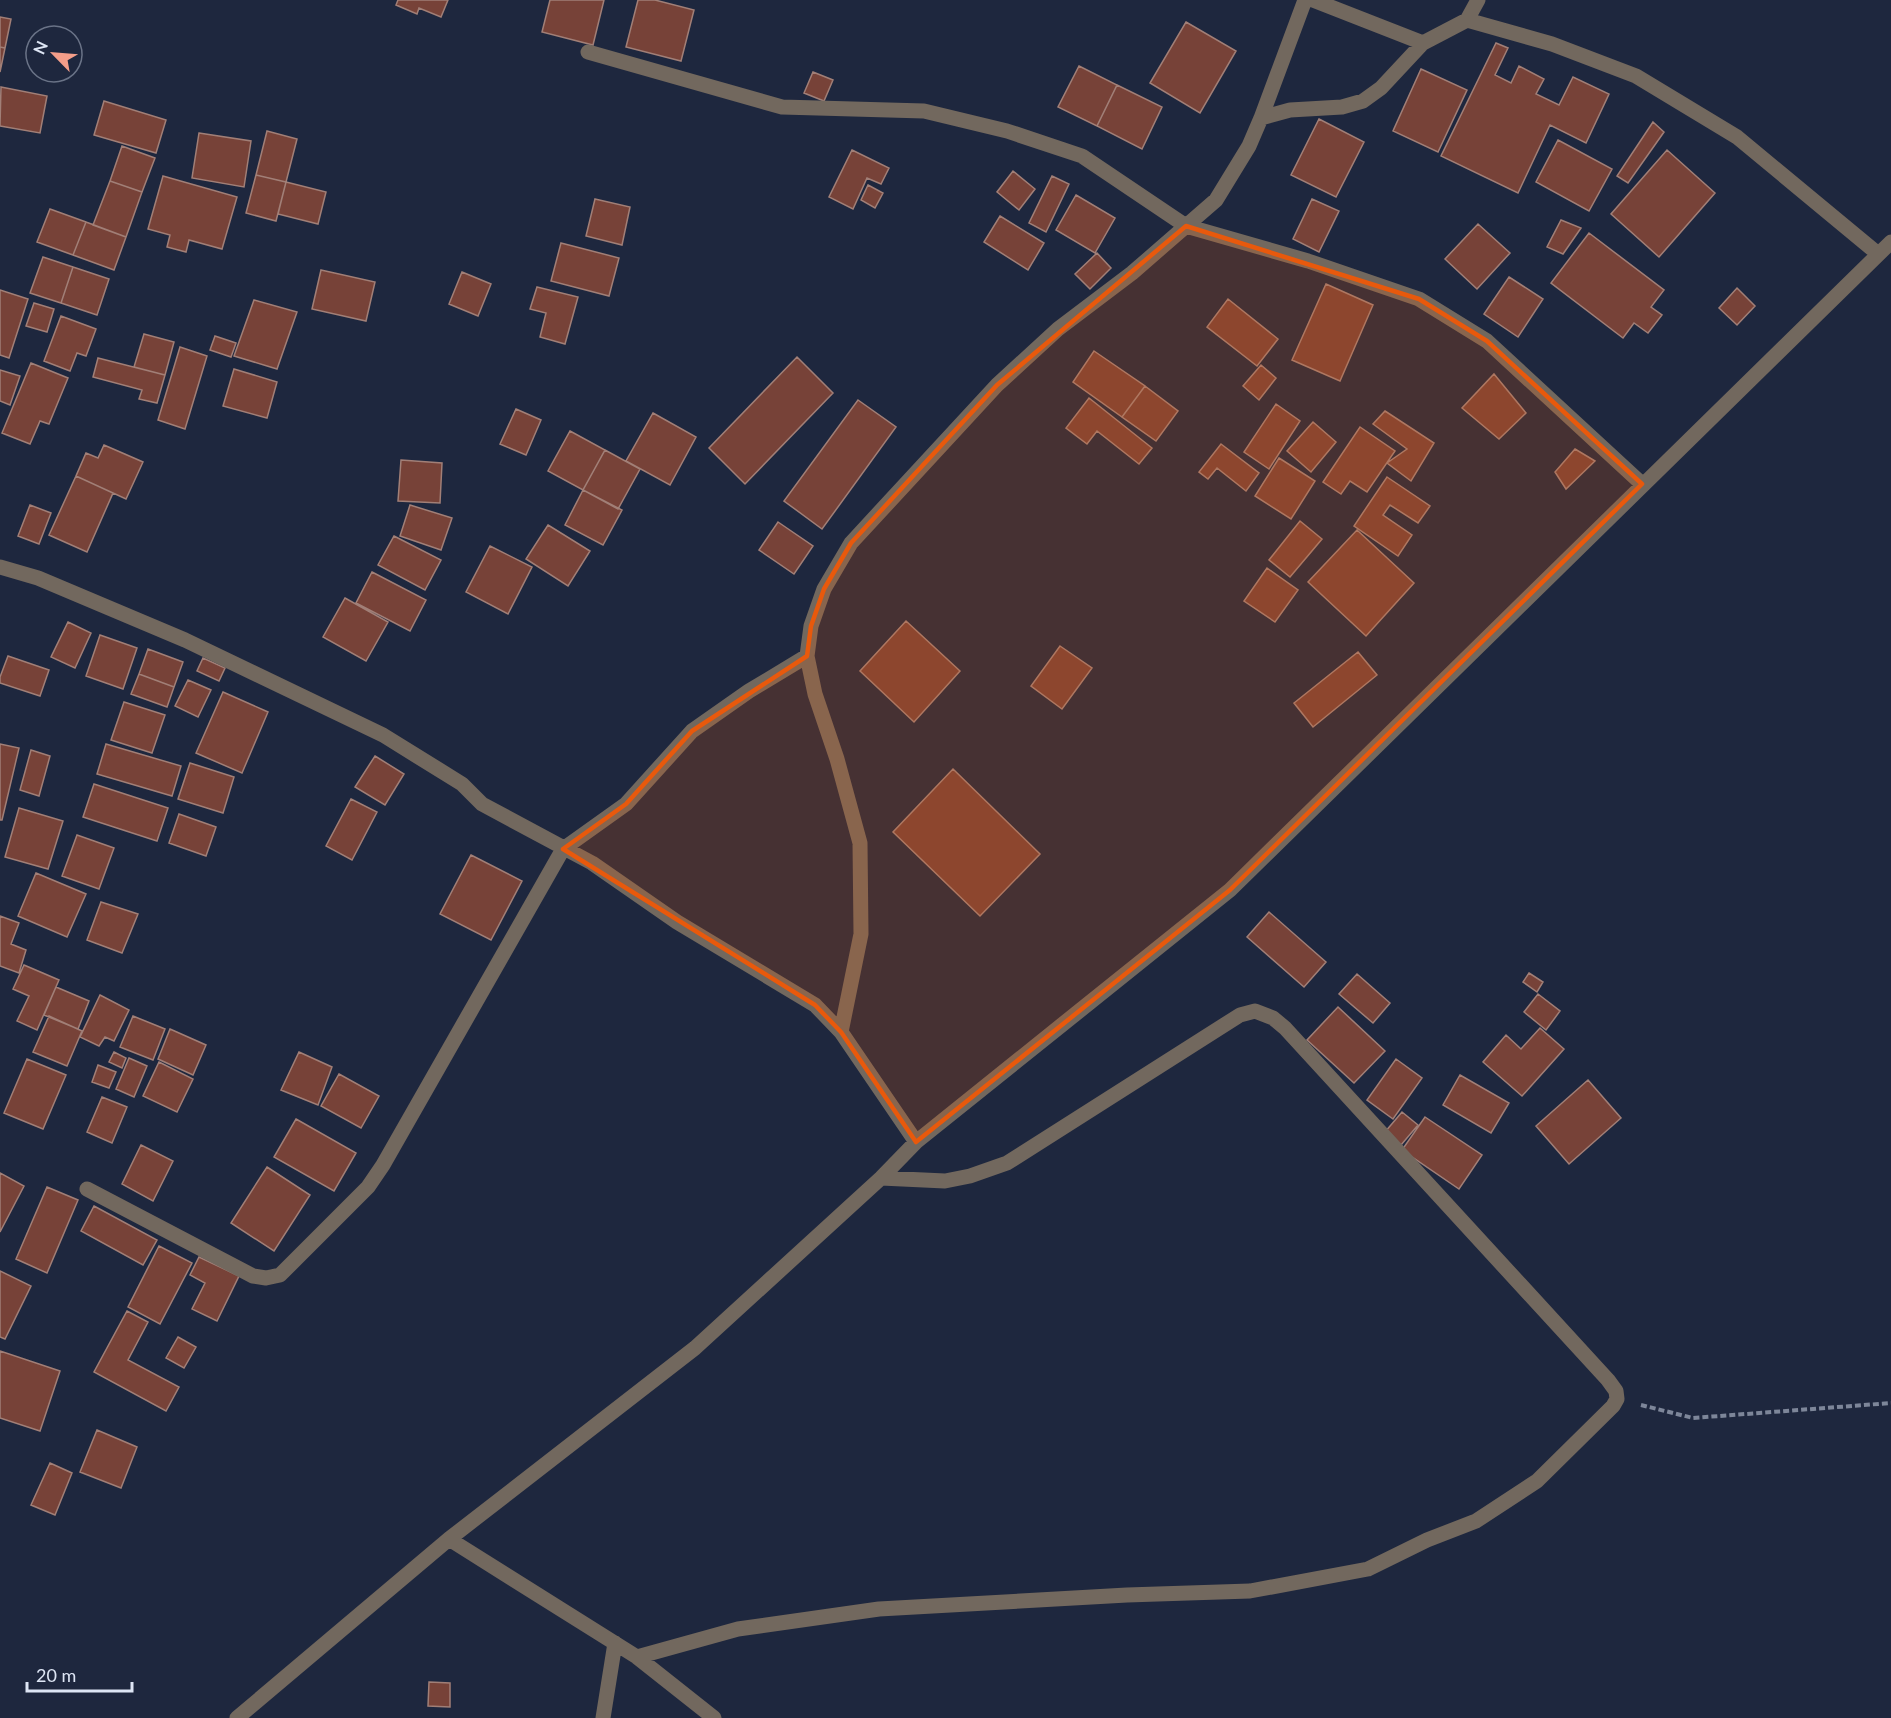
<svg xmlns="http://www.w3.org/2000/svg" width="1891" height="1718" viewBox="0 0 1891 1718" font-family="Lato,sans-serif">
<rect width="100%" height="100%" fill="#1e273e"/>
<path fill="#774238" stroke="#a17f77" stroke-width="1.5" d="M398 0H448L441 17 419 8 417 14 396 5Z
M550 0H604L593 45 542 32Z
M638 0H655L694 10 681 61 626 47Z
M0 17 11 19 5 48 0 47Z
M1186 22 1236 51 1200 113 1150 83Z
M1496 43 1508 48 1495 75 1511 83 1519 66 1544 79 1536 94 1559 105 1573 77 1609 94 1586 143 1550 125 1518 193 1441 156Z
M0 47 5 48 0 72Z
M1079 66 1117 85 1097 126 1058 107Z
M1421 69 1467 90 1438 152 1393 131Z
M813 72 833 80 824 101 804 93Z
M1117 85 1162 107 1142 149 1097 126Z
M1 87 47 96 40 133 0 126Z
M104 101 166 120 156 153 94 135Z
M1319 119 1364 142 1336 197 1291 175Z
M1653 122 1664 132 1628 183 1617 176Z
M267 131 297 139 286 182 256 175Z
M199 133 251 141 244 187 192 178Z
M1558 140 1612 169 1589 211 1536 182Z
M122 146 155 158 142 192 110 181Z
M852 150 889 168 881 184 867 178 853 209 829 197Z
M1667 150 1715 193 1659 257 1611 214Z
M1013 171 1035 189 1019 210 997 192Z
M256 175 286 182 276 221 246 213Z
M163 176 237 197 222 249 189 240 186 252 167 247 170 235 148 229Z
M1052 176 1069 184 1046 232 1029 223Z
M110 181 142 192 126 237 93 225Z
M286 182 326 192 318 224 278 214Z
M868 185 883 193 875 208 861 200Z
M1076 195 1115 218 1095 253 1056 230Z
M595 199 630 207 622 245 586 236Z
M1312 199 1339 211 1319 252 1293 239Z
M50 209 86 222 73 255 37 242Z
M1000 216 1044 243 1028 270 984 242Z
M1561 220 1581 228 1563 254 1547 247Z
M86 222 126 237 114 270 73 255Z
M1478 224 1510 253 1477 289 1445 259Z
M1589 233 1664 290 1651 307 1662 315 1648 333 1634 323 1623 338 1551 283Z
M561 243 619 258 609 296 551 281Z
M1097 253 1111 268 1090 289 1075 274Z
M43 257 73 267 61 303 30 293Z
M73 267 109 279 97 315 61 303Z
M321 270 375 282 366 321 312 309Z
M462 272 491 284 478 316 449 304Z
M1509 277 1543 299 1518 337 1484 314Z
M1326 284 1373 305 1340 381 1292 360Z
M537 287 578 297 565 344 540 337 546 313 530 309Z
M1737 288 1755 306 1737 325 1719 308Z
M0 290 28 299 9 358 0 355Z
M1228 299 1278 339 1257 366 1207 327Z
M254 300 297 312 277 369 234 356Z
M34 303 54 309 47 332 26 326Z
M61 316 96 329 86 356 77 353 70 371 44 361Z
M144 334 174 342 165 375 134 367Z
M215 336 236 343 231 357 210 350Z
M180 347 207 356 185 429 158 420Z
M1094 351 1145 386 1122 417 1073 382Z
M797 357 833 393 745 484 709 448Z
M98 358 165 375 157 403 139 399 142 390 93 377Z
M31 363 68 378 49 424 40 421 30 444 2 433Z
M1261 365 1276 378 1259 400 1243 386Z
M234 369 277 382 267 418 223 406Z
M0 370 20 376 10 405 0 401Z
M1494 374 1526 413 1499 439 1462 408Z
M1145 386 1178 411 1156 441 1122 417Z
M1089 398 1152 448 1139 464 1097 431 1087 444 1066 428Z
M858 400 896 427 822 529 784 501Z
M1276 404 1300 421 1269 469 1244 452Z
M516 409 541 420 526 455 500 444Z
M1385 411 1434 443 1411 481 1387 463 1407 449 1373 424Z
M653 413 696 437 670 485 626 461Z
M1313 422 1336 442 1311 472 1287 451Z
M1360 427 1395 451 1367 492 1350 481 1341 494 1323 482Z
M570 431 605 450 583 490 548 471Z
M1221 444 1259 473 1246 491 1217 468 1208 479 1199 472Z
M104 445 143 462 126 499 76 476 86 453 98 458Z
M1575 449 1595 461 1566 489 1555 472Z
M605 450 640 469 618 509 583 490Z
M1279 458 1315 481 1291 519 1255 496Z
M401 460 442 463 440 503 398 501Z
M76 476 113 493 87 552 49 535Z
M1387 477 1430 506 1418 523 1390 505 1383 515 1412 535 1398 556 1354 526Z
M583 490 622 510 603 545 565 525Z
M30 505 51 513 39 544 18 536Z
M410 505 452 518 441 550 400 536Z
M1300 521 1322 539 1290 577 1269 560Z
M778 522 813 546 794 574 759 550Z
M548 525 590 551 568 586 526 559Z
M1357 530 1414 583 1366 636 1308 582Z
M394 536 441 560 425 590 378 565Z
M490 546 532 567 508 614 466 592Z
M1267 568 1298 590 1275 622 1244 601Z
M372 572 426 600 410 631 356 603Z
M345 598 388 622 366 661 323 637Z
M906 621 960 671 914 722 860 671Z
M68 622 91 633 75 668 51 657Z
M100 635 137 648 123 689 86 676Z
M1060 646 1092 668 1062 709 1031 686Z
M148 649 183 662 174 687 139 674Z
M1358 652 1377 675 1313 727 1294 703Z
M8 656 49 670 40 696 0 683V677Z
M203 658 225 668 219 681 197 671Z
M139 674 174 687 167 707 131 694Z
M188 680 211 690 198 717 175 706Z
M223 692 268 712 242 773 196 753Z
M124 702 165 715 152 753 111 740Z
M0 744 19 748 2 820H0Z
M106 744 181 766 172 796 97 774Z
M31 750 50 756 39 796 20 790Z
M375 756 404 774 385 805 355 787Z
M190 763 234 777 223 813 178 799Z
M953 769 1040 854 980 916 893 832Z
M94 784 168 808 157 841 83 817Z
M351 799 377 812 352 860 326 846Z
M19 808 63 821 48 869 5 857Z
M179 814 216 827 206 856 169 843Z
M77 835 114 848 99 889 62 876Z
M471 855 522 881 491 940 440 914Z
M36 873 86 894 67 937 18 916Z
M101 902 138 914 122 953 87 940Z
M1269 912 1326 962 1304 987 1247 937Z
M0 916 19 923 11 944 26 950 19 973 0 966Z
M24 965 59 980 37 1030 17 1021 29 996 13 989Z
M1529 973 1543 982 1537 992 1523 982Z
M1357 974 1390 1003 1373 1023 1339 994Z
M56 987 89 1001 78 1029 44 1015Z
M1538 994 1560 1011 1546 1030 1524 1012Z
M100 995 129 1010 114 1041 105 1037 99 1046 80 1037Z
M1338 1007 1385 1051 1354 1083 1307 1040Z
M49 1016 82 1031 67 1066 33 1052Z
M133 1016 165 1029 153 1060 120 1047Z
M1540 1028 1564 1049 1522 1096 1483 1062 1506 1035 1521 1049Z
M170 1029 206 1045 193 1075 158 1059Z
M114 1052 126 1058 122 1068 109 1062Z
M299 1052 332 1067 318 1105 281 1090Z
M129 1058 147 1066 134 1097 116 1089Z
M27 1059 66 1075 43 1129 4 1113Z
M1396 1059 1422 1078 1393 1119 1367 1100Z
M159 1062 193 1079 177 1112 143 1096Z
M98 1065 116 1072 109 1088 92 1082Z
M339 1074 379 1096 361 1128 321 1106Z
M1460 1075 1509 1103 1491 1133 1443 1105Z
M1588 1080 1621 1118 1569 1164 1536 1126Z
M102 1097 127 1107 112 1143 87 1132Z
M1402 1112 1418 1125 1401 1145 1385 1132Z
M1425 1117 1482 1155 1459 1189 1402 1150Z
M296 1119 356 1153 334 1191 274 1157Z
M141 1145 173 1161 153 1201 122 1184Z
M267 1167 310 1195 274 1251 231 1223Z
M0 1173 24 1186 0 1232Z
M47 1187 78 1200 47 1273 16 1259Z
M94 1206 157 1240 143 1265 81 1231Z
M159 1246 192 1263 160 1324 128 1307Z
M199 1257 239 1276 217 1321 192 1309 205 1283 190 1275Z
M0 1271 31 1286 5 1339 0 1337Z
M127 1311 148 1322 128 1360 179 1387 166 1411 94 1372Z
M178 1337 196 1347 184 1368 166 1358Z
M0 1351 60 1371 40 1431 0 1418Z
M97 1430 137 1447 121 1488 80 1472Z
M50 1463 72 1473 55 1515 31 1505Z
M429 1682 450 1683V1707L428 1706Z"/>
<g fill="none" stroke-linecap="round" stroke-linejoin="round">
<path stroke="#7d8699" stroke-width="4" stroke-dasharray="6 3" stroke-linecap="butt" d="M1641 1405 1693 1418 1891 1403"/>
<path stroke="#72685e" stroke-width="15" d="M1313 0 1423 43
M1467 20 1552 44 1636 76 1737 137 1877 253
M588 52 782 107 924 111 1007 131 1082 156 1186 226 1308 261 1419 299 1487 341 1642 484
M1261 118 1305 0
M0 567 38 578 185 640 383 735 462 784 482 804 592 863 677 922 815 1005 841 1032 916 1142
M841 1032 861 934 860 843 837 759 815 694 807 656 811 626 824 589 851 543 997 385 1058 329 1132 273 1216 200 1249 146 1261 118 1290 110 1342 107 1363 101 1381 88 1423 43 1467 20 1478 0
M87 1189 253 1276 266 1278 280 1275 368 1187 383 1165 563 849 626 804 692 731 749 691 807 656
M449 1539 637 1657 714 1718
M637 1657 738 1629 879 1609 1127 1595 1250 1591 1368 1569 1427 1540 1476 1521 1537 1481 1613 1406 1617 1399 1616 1391 1608 1380 1285 1028 1273 1018 1255 1011 1240 1015 1007 1163 970 1176 945 1181 881 1178
M237 1718 449 1539 695 1348 881 1178 916 1142 1230 890 1891 242
M603 1718 615 1643"/>
</g>
<path fill="#e8590c" fill-opacity="0.2" stroke="#e8590c" stroke-width="4.5" stroke-linejoin="round" d="M1186 226 1419 299 1487 341 1642 484 1230 890 916 1142 841 1032 815 1005 563 849 626 804 692 731 807 656 811 626 824 589 851 543 997 385Z"/>
<g transform="translate(54 54) rotate(295)"><circle r="28" fill="#1e273e" stroke="#6a7387" stroke-width="1.5"/>
<path d="M0-4.5L10 22L0 15L-10 22Z" fill="#f49e8a"/>
<text y="-9" font-size="16" font-weight="bold" text-anchor="middle" fill="#dde5f4">N</text>
</g>
<path d="M27 1682v9h105v-9" fill="none" stroke="#dde5f4" stroke-width="3"/>
<text x="36" y="1682" font-size="18" fill="#dde5f4" stroke="#1e273e" stroke-width="4.5" paint-order="stroke">20 m</text>
</svg>
